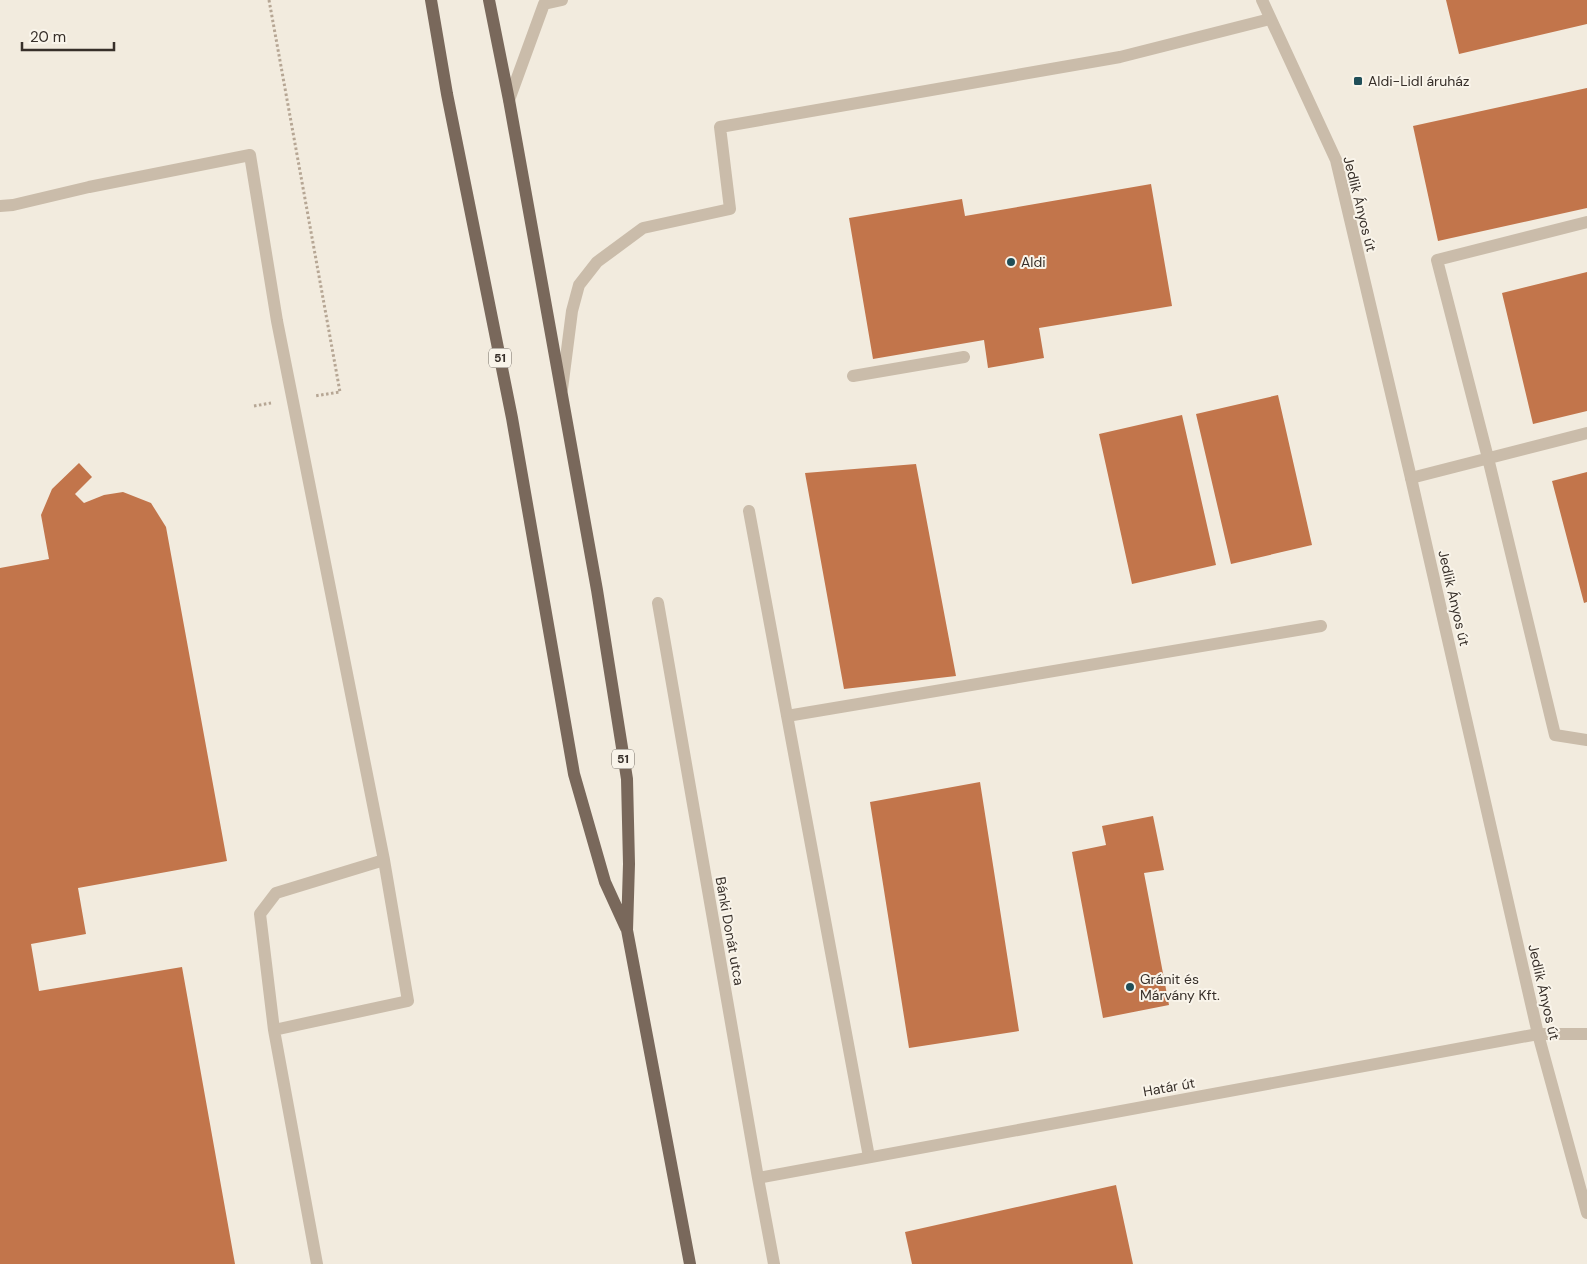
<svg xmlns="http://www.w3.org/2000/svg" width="1587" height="1264" viewBox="0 0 1587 1264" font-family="'DM Sans',sans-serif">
<rect width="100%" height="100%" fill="#f2ebde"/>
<path fill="#c2754b" d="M1446 0H1587V24L1459 54Z
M1587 88V208L1438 241 1413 126Z
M1151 184 1172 306 1039 328 1044 358 988 368 984 340 873 359 849 218 962 199 965 216Z
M1587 272V411L1533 424 1502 293Z
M1278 395 1312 545 1231 564 1196 414Z
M1182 415 1216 565 1132 584 1099 434Z
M79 463 92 477 75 494 84 503 104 495 123 492 151 503 166 527 227 861 78 888 86 934 31 944 39 991 182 967 235 1264H0V568L49 559 41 515 52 489Z
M916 464 956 676 844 689 805 473Z
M1587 472V602L1584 603 1552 481Z
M980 782 1019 1031 909 1048 870 802Z
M1153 816 1164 870 1144 873 1169 1005 1103 1018 1072 852 1106 845 1102 826Z
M1116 1185 1133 1264H912L905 1232Z"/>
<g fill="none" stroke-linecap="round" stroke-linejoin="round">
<path stroke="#b6a694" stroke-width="3" stroke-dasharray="2.5 2.5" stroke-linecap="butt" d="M269 0 340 392 314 396
M254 406 271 403"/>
<path stroke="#cabcaa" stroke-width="12" d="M509 100 544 4 562 0
M0 206 13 205 89 187 250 155 277 321 384 860
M1587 222 1437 260 1488 458 1555 735 1587 740
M853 376 964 357
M562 389 572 311 579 285 597 262 643 228 730 209 720 127 1120 57 1270 19
M1411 478 1587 433
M749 511 869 1157
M787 716 1321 626
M274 1030 408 1001 384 860 276 893 260 914 274 1030 317 1264"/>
<path stroke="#cabcaa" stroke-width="12" d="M1262 0 1336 160 1411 478 1538 1034 1587 1213
M658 603 758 1178 774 1264
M758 1178 1538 1034H1587"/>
<path stroke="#79685b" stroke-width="12" d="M431 0 447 94 512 418 574 774 605 882 626 928
M489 0 509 100 597 590 627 779 629 864 627 930 690 1264"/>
</g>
<g fill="#204e58" stroke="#f9f4ea" stroke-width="2">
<rect x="1353" y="76" width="10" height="10" rx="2.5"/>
<circle cx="1011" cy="262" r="5"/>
<circle cx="1130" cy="987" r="5"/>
</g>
<g text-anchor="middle" stroke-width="4" stroke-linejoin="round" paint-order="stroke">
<g fill="#f9f4ea" stroke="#716a63" stroke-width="1">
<rect x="489" y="348.5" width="22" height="19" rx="4"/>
<rect x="612" y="749.5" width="22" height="19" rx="4"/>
</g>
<g font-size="12" font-weight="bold" fill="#372f29">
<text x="500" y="362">51</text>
<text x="623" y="763">51</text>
</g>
<g font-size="14" fill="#372f29" stroke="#f9f4ea" text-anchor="start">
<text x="1368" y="86">Aldi-Lidl áruház</text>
<text x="1021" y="267">Aldi</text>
<text x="1140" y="984">Gránit és<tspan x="1140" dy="16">Márvány Kft.</tspan></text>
</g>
<g font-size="14" fill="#372f29" stroke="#f9f4ea">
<text transform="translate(1360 204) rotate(76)" y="5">Jedlik Ányos út</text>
<text transform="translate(1454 598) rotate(77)" y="5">Jedlik Ányos út</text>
<text transform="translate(730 931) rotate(80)" y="5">Bánki Donát utca</text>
<text transform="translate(1544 992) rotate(77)" y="5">Jedlik Ányos út</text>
<text transform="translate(1169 1087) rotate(-10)" y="5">Határ út</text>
</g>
</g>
<path d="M22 42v8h92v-8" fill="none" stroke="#372f29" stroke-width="2.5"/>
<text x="30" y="42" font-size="15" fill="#372f29" stroke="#f9f4ea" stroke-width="4" paint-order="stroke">20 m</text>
</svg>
